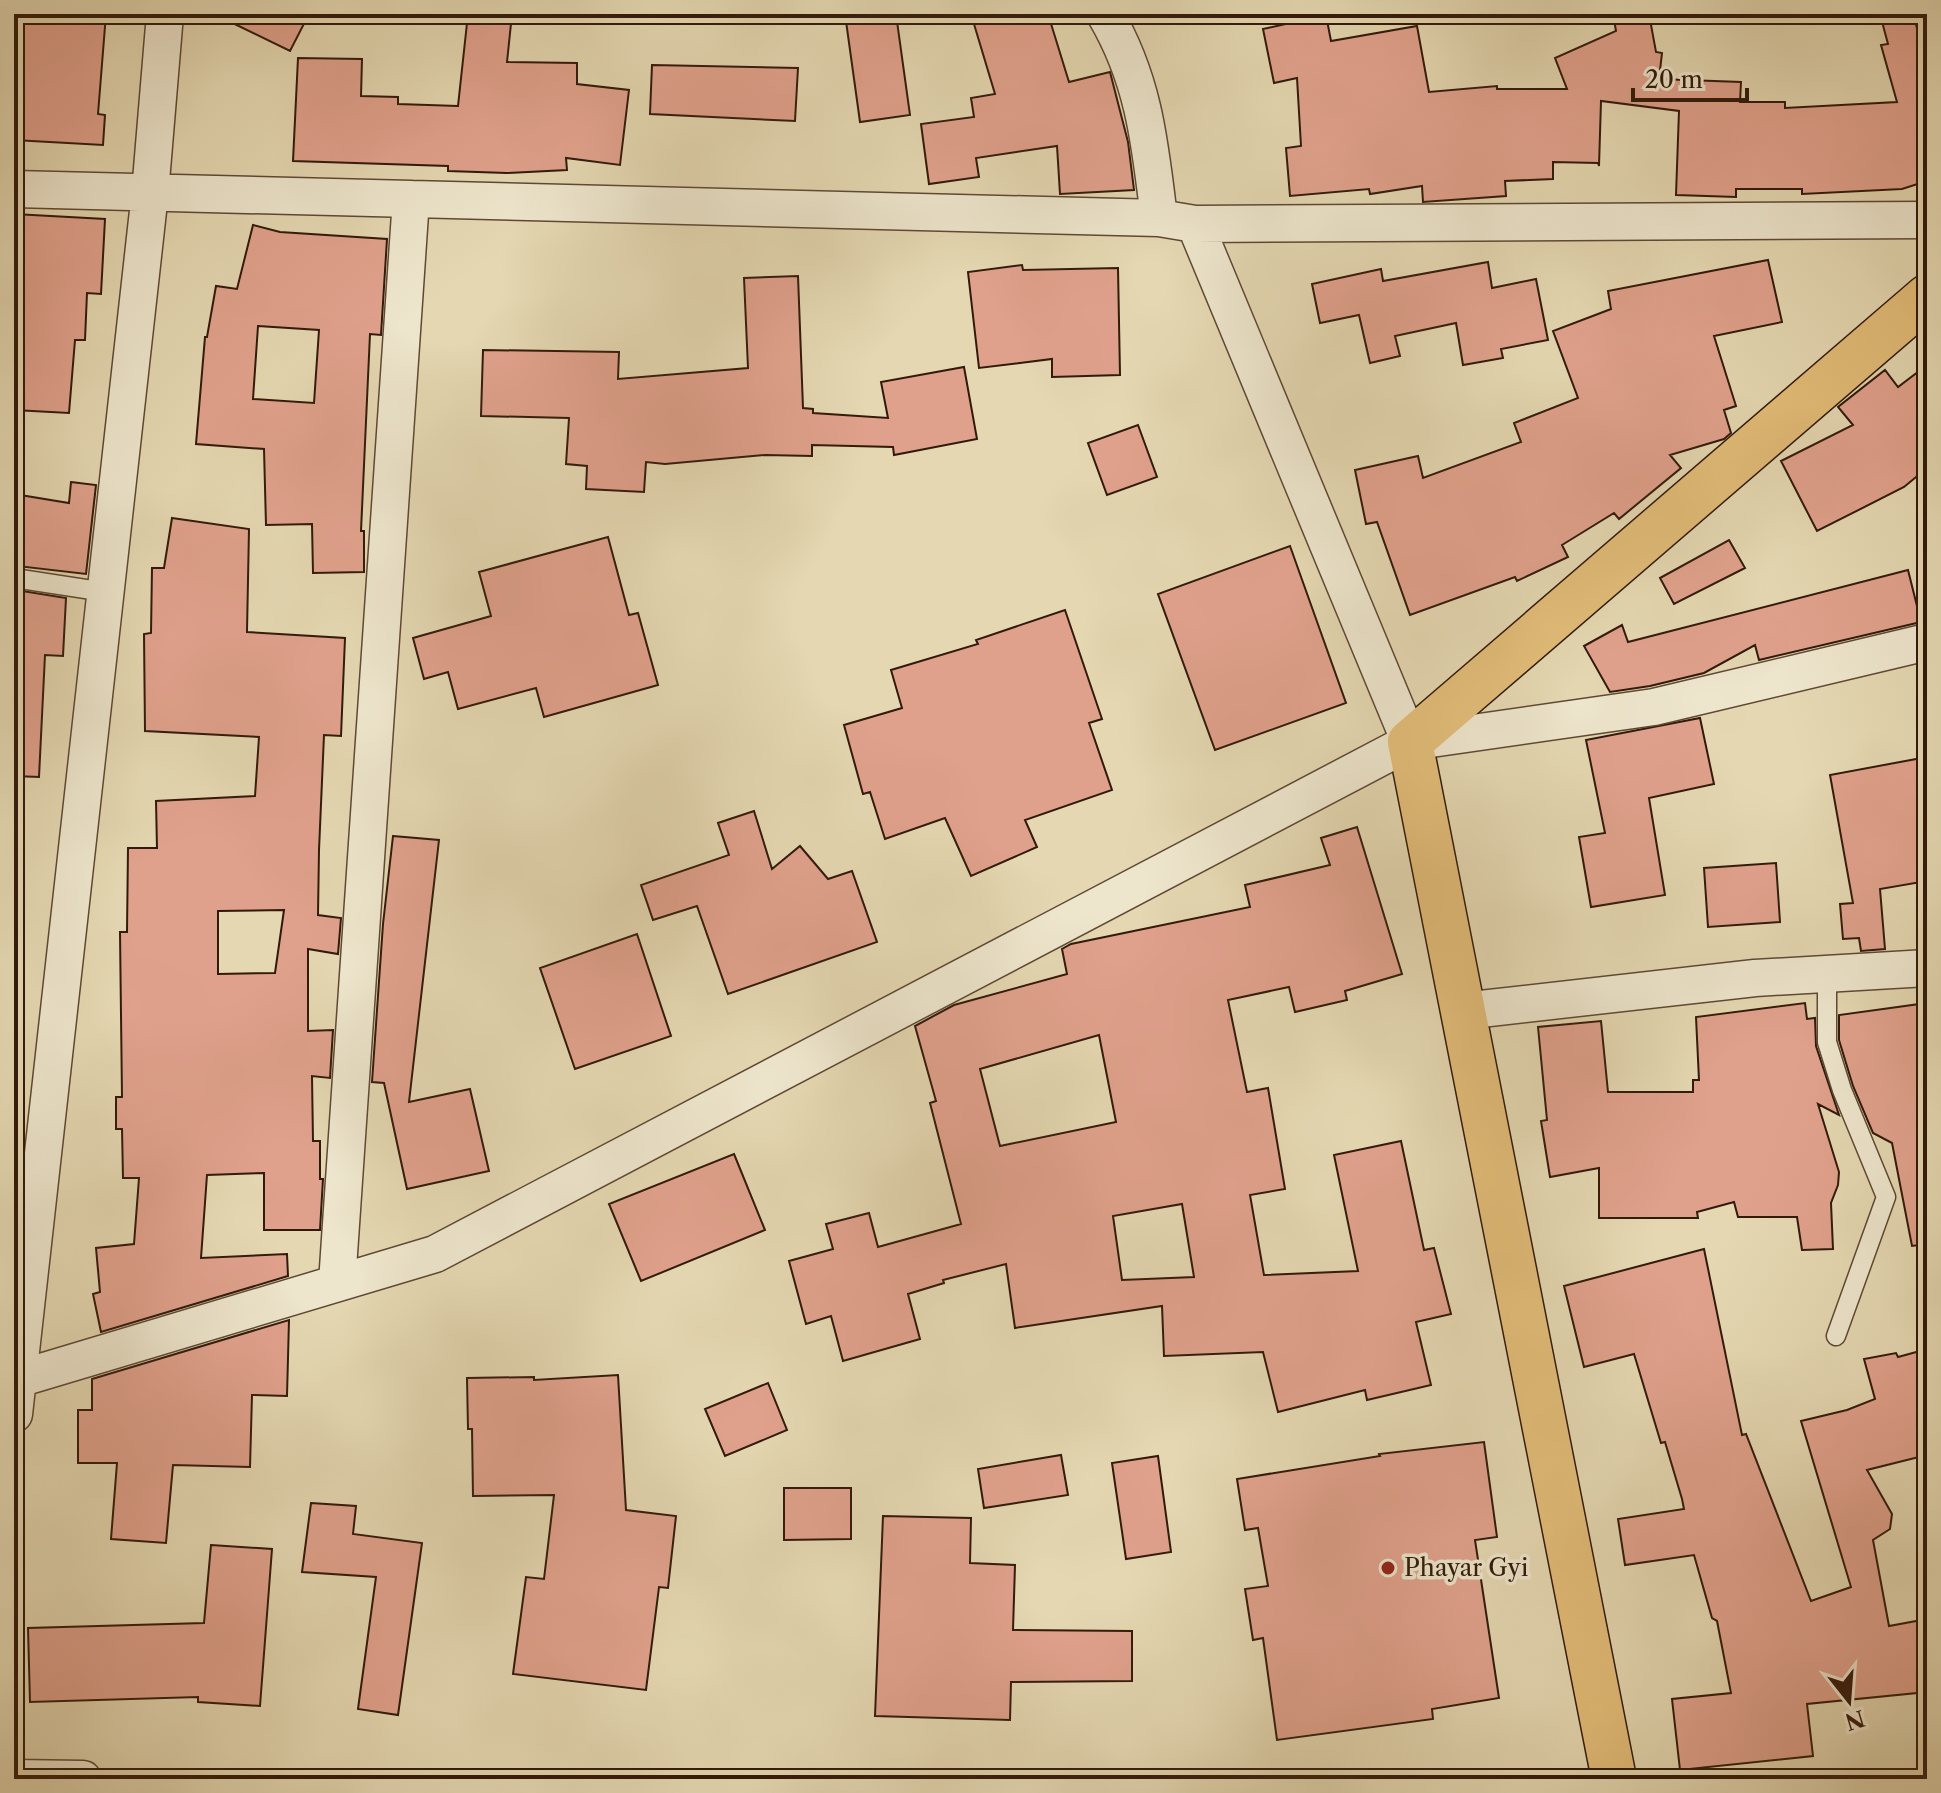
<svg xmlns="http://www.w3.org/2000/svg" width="1941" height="1793" viewBox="0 0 1941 1793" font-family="'Libre Caslon Text',serif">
<rect width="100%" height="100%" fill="#e4d7b1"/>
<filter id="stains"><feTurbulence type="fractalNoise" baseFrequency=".0025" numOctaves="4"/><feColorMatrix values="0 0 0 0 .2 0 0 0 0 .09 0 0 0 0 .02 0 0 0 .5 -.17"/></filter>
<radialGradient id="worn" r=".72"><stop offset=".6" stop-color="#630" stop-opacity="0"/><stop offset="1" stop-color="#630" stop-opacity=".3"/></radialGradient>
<path fill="#e0a18c" stroke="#321a0b" stroke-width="2" fill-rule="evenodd" d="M14 14H106L98 114 105 115 103 145 14 140Z
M214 14H309L290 51Z
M468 14H512L507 62 577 63V84L629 90 620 165 566 158 567 170 507 173 448 171V166L293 161 298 58 362 59 361 96 398 97V104L458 106Z
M845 14H896L910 115 860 122Z
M971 14H1048L1069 82 1110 72 1128 142 1134 190 1060 194 1057 146 976 158 979 177 929 184 921 124 974 117 971 98 995 94Z
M1613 14H1649L1656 52 1662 53 1659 79 1741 82 1740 102H1785V108L1897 102 1881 45 1888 44 1880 14H1913L1927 64V181L1902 189 1802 194V189H1736V197L1676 195 1679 111 1601 101 1599 166 1598 163 1553 162V179L1505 181 1506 196 1423 202 1422 186 1370 194 1369 189 1290 196 1286 148 1301 146 1297 78 1274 83 1263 29 1326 15 1331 41 1417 26 1429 92 1497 86V89H1567L1555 58 1616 31Z
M652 65 798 68 795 121 650 114Z
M14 214 105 219 101 294 87 293 85 340H75L69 413 14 410Z
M253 225 280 232 387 239 381 335 370 334 361 531H364V572L313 573 312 524 266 525 264 449 196 444 205 337H207L216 286 237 289ZM258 326 319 330 314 403 253 399Z
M1768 260 1782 322 1714 336 1736 406 1724 410 1731 433 1724 439 1670 455 1681 468 1619 519 1614 513 1562 545 1568 557 1517 581 1515 577 1410 615 1377 522 1366 524 1355 470 1418 456 1423 478 1521 442 1514 423 1578 398 1553 331 1611 309 1608 291Z
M1488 262 1492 288 1536 279 1548 340 1501 349 1503 358 1463 365 1456 323 1395 336 1400 356 1370 363 1359 315 1320 323 1312 284 1381 269 1383 281Z
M1022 265 1023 270 1118 268 1120 375 1052 377V359L979 368 968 272Z
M798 276 803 408 813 409V413L888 418 881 382 964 367 977 439 894 455 893 447 812 445V456L765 455 665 464 646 462 644 492 586 489 587 466 566 464 569 418 481 416 483 350 619 352 618 379 748 368 744 278Z
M1927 365V468L1904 487 1817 531 1781 461 1853 425 1838 407 1885 370 1898 387Z
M1138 425 1157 477 1107 495 1088 443Z
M71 482 96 485 86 574 17 566 18 563H14V494L69 503Z
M172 518 249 529 247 632 345 638 341 736 324 735 319 850 318 915 341 918 338 954 308 949V1031L333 1030 330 1078 312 1076 313 1141H320V1179H323L320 1230H264V1173L207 1175 201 1258 287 1254 288 1276 101 1332 93 1294 100 1292 96 1248 134 1244 139 1178H123L122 1129H116V1097H122L120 932H127L128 848H157L156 801 255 796 259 737 145 731 144 634 151 633 152 568H164ZM284 910 275 973 218 974V911Z
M608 537 629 615 638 613 658 685 544 717 536 688 458 709 448 672 424 679 413 638 491 616 479 572Z
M1729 540 1745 568 1674 604 1660 578Z
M1290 546 1346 703 1215 750 1158 594Z
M1908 570 1921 622 1759 660 1755 645 1704 673 1650 686 1610 692 1584 646 1622 625 1628 642Z
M16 590 66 598 63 656 45 655 39 777 14 776Z
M1065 610 1102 719 1089 723 1112 790 1025 820 1037 847 971 876 945 818 885 839 870 792 863 794 844 725 902 708 891 670 978 644 976 640Z
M1700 718 1714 784 1649 798 1665 895 1591 907 1579 837 1605 833 1586 740Z
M1927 757V881L1880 889 1885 949 1861 951 1859 938 1843 939 1840 904 1853 903 1830 775Z
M754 811 772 869 800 846 828 879 852 871 877 942 728 994 697 906 653 920 641 885 729 855 718 823Z
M1357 827 1402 974 1345 991 1347 1000 1295 1012 1289 987 1228 1000 1247 1092 1268 1088 1285 1189 1250 1195 1264 1275 1358 1271 1334 1155 1401 1141 1424 1250 1434 1248 1451 1314 1416 1322 1431 1385 1367 1400 1365 1390 1278 1412 1263 1352 1164 1356 1162 1306 1015 1328 1006 1264 943 1280 944 1283 908 1294 920 1339 843 1361 831 1316 806 1324 789 1261 833 1249 826 1224 869 1213 878 1247 961 1224 930 1103 936 1101 915 1026 954 1005 1067 974 1062 949 1071 944 1250 907 1245 885 1330 865 1321 838ZM1099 1035 1116 1122 1000 1146 980 1069ZM1182 1204 1194 1277 1122 1280 1113 1216Z
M393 836 439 840 409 1102 470 1089 489 1171 407 1189 384 1083 372 1082 383 924Z
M1776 863 1780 922 1708 927 1704 868Z
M637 934 671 1036 575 1069 540 968Z
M1805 1003 1807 1019 1815 1018 1816 1046 1839 1115 1818 1104 1839 1172 1838 1185 1831 1203 1833 1249 1802 1250 1797 1217H1738L1734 1202 1697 1212 1698 1218H1599V1168L1550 1177 1541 1121 1547 1120 1538 1027 1601 1021 1608 1092H1693V1080H1699L1696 1017Z
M1927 1003V1244L1912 1246 1892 1143 1873 1133 1853 1086 1839 1040V1015Z
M734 1154 765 1230 641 1281 609 1204Z
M1704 1249 1742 1435 1746 1434 1811 1601 1851 1587 1801 1421 1847 1410 1875 1399 1864 1359 1896 1353 1898 1357 1927 1349V1455L1867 1470 1892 1514 1890 1529 1873 1540 1889 1626 1927 1619V1692L1807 1704 1813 1756 1680 1770 1672 1699 1731 1693 1717 1621 1712 1618 1694 1555 1625 1565 1618 1519 1684 1509 1682 1499 1665 1442 1661 1443 1634 1354 1584 1367 1564 1286Z
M289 1320 287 1396 252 1395 250 1467 173 1465 166 1543 111 1539 117 1463H78V1410H92V1379Z
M618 1375 626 1510 676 1516 668 1588 659 1587 646 1690 513 1674 526 1577 544 1579 554 1495 473 1496 472 1429H468L467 1378 534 1377V1380Z
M768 1383 787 1430 725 1456 705 1409Z
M1484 1442 1497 1537 1475 1540 1499 1698 1432 1709 1433 1719 1277 1740 1263 1638 1253 1640 1245 1589 1268 1586 1258 1528 1245 1530 1237 1479 1380 1456 1379 1454Z
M1061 1455 1068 1495 984 1508 978 1469Z
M1158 1456 1171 1552 1126 1559 1112 1463Z
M784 1488H851V1539L784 1540Z
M311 1503 356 1506 353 1534 422 1543 398 1715 358 1709 376 1577 302 1572Z
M883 1516 971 1518 970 1563 1015 1565 1013 1630 1132 1631V1681L1011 1682 1010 1720 875 1716Z
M211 1545 272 1549 260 1706 198 1702V1697L30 1702 28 1628 204 1623Z"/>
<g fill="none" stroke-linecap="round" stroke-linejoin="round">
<g stroke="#5e4934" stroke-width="21">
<path id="service" d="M14 578 105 592
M1827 974V1042L1842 1090 1886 1197 1836 1336"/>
</g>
<g stroke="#5e4934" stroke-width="39">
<path id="minor" d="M1105 14C1144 80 1150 143 1159 218
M14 189 1159 218 1195 224 1927 220
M1195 224 1410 742
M1463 1011 1755 978 1927 968
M337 1283 411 199
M18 1379 435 1254 1410 742 1654 707 1927 642
M14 1414 150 193 165 14
M14 1778 83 1779"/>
</g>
<g stroke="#321a0b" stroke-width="47">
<path id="primary" d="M1614 1779 1410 742 1927 297"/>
</g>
<use href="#service" stroke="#ede5cc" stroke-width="18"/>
<use href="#minor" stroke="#ede5cc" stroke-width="36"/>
<use href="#primary" stroke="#e2bc78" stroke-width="44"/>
</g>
<circle fill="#8f2418" stroke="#ede5cc" stroke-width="3" cx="1388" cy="1568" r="8"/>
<g text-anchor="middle" stroke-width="7" stroke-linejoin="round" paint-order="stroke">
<g font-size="24" fill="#321a0b" stroke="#ede5cc" text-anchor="start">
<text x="1404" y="1576">Phayar Gyi</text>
</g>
</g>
<rect width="1941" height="1793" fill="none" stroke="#e4d7b1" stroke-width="48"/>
<rect x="16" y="16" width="1909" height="1761" fill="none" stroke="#321a0b" stroke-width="4"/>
<rect x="24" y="24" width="1893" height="1745" fill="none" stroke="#321a0b" stroke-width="2"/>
<g transform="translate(1849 1701) rotate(163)" stroke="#ede5cc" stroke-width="6" paint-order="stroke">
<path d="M0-6L14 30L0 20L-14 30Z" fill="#321a0b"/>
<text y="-12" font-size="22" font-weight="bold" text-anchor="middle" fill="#321a0b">N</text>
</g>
<path d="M1633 88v12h114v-12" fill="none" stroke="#321a0b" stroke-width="4"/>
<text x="1645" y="88" font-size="24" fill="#321a0b" stroke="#ede5cc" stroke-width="6" paint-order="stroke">20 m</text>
<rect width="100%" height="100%" filter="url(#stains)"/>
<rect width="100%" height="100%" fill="url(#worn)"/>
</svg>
